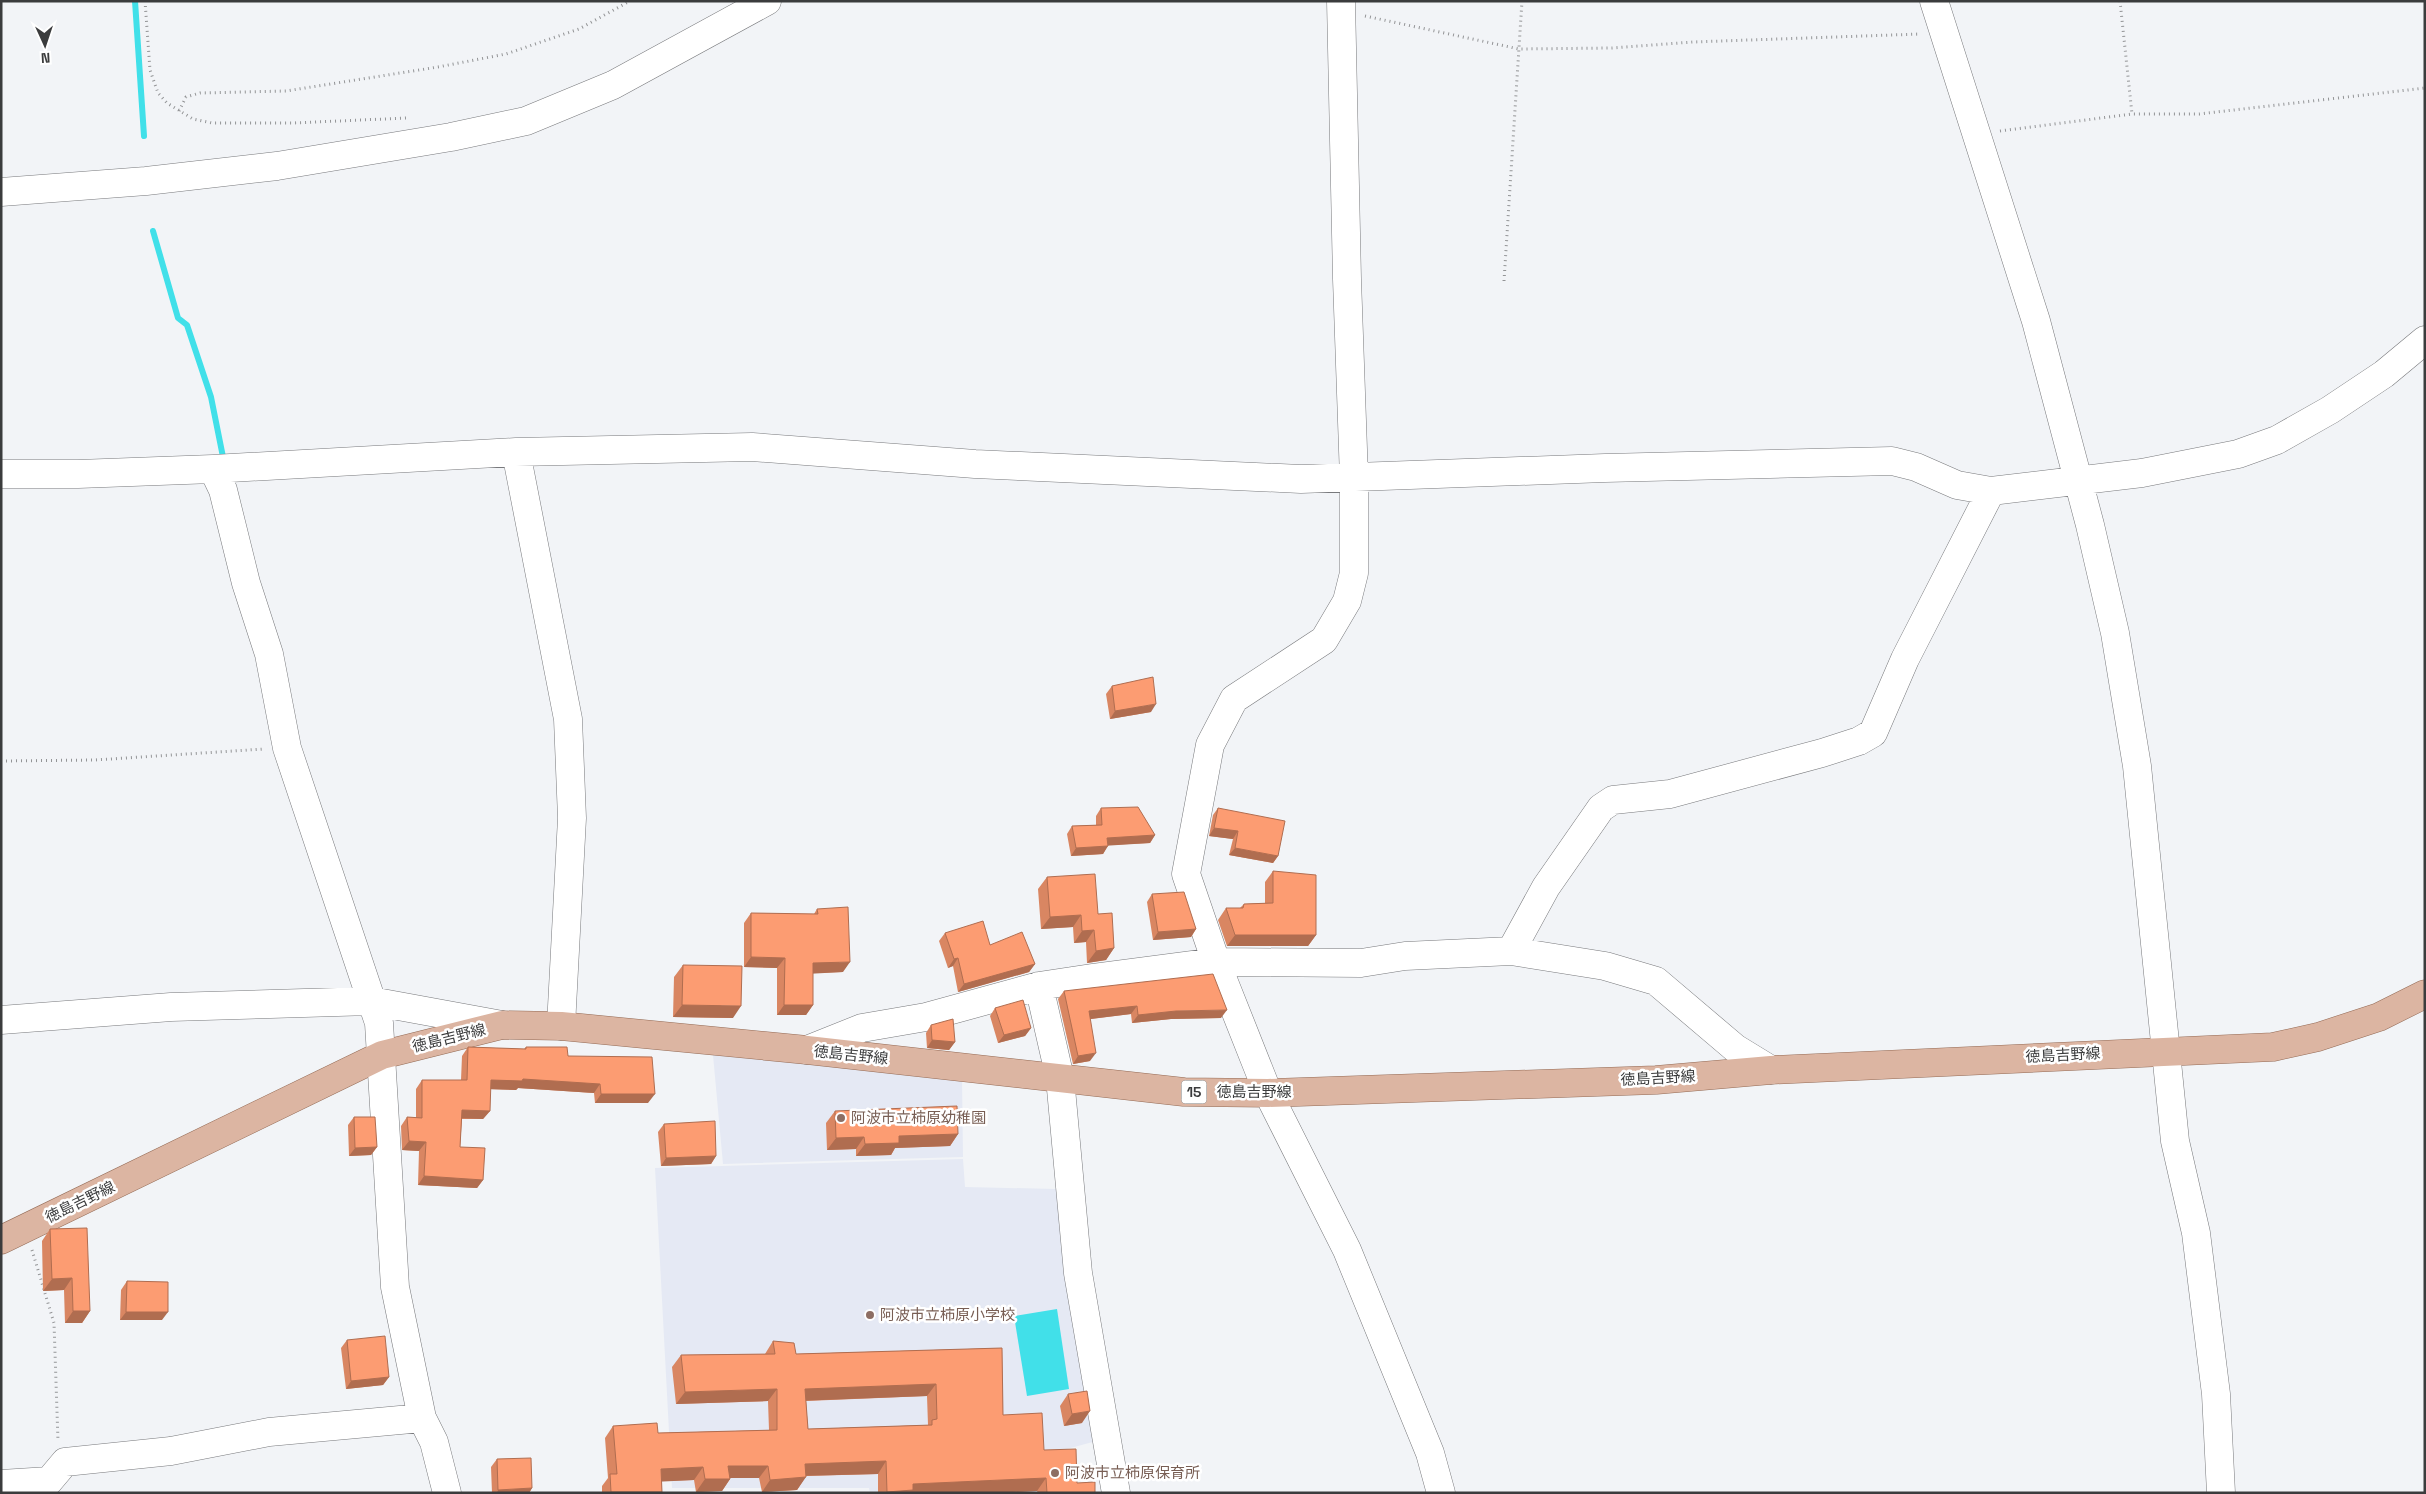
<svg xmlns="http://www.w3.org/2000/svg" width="2426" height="1494" viewBox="0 0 2426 1494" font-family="'Space Grotesk','Noto Sans JP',sans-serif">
<rect width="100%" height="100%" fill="#f2f4f7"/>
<path fill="#e5e9f4" d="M713 1055 962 1079 963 1157 723 1164Z
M963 1159 965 1187 1056 1189 1100 1440 1041 1456 1035 1493H870L869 1488H672L655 1168Z"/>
<path fill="#41e0e9" d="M1057 1309 1069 1389 1027 1396 1014 1316Z"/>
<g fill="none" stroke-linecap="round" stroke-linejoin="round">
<path stroke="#41e0e9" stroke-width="6" d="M135 1 144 136
M153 231 178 318 187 325 211 397 223 457H228"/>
<g stroke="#78797c" stroke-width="29">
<path id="minor" d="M1341 1 1347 279 1354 478V573L1347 601 1324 640 1234 699 1210 745 1186 874 1216 962 1268 1093 1347 1250 1430 1453 1441 1493
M1934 1 2036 321 2090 525 2115 633 2137 766 2175 1141 2196 1233 2216 1394 2221 1493
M1 192 146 181 277 166 451 137 526 121 613 85 767 1
M516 452 568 719 572 818 561 1026
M213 469 223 490 246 583 269 654 287 748 379 1023 395 1287 422 1418 434 1442 447 1493
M1 474H78L213 469 516 452 752 447 975 464 1301 479 1605 468 1892 461 1916 467 1957 485 1991 491 2142 473 2238 454 2277 440 2330 410 2384 374 2425 340
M1511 951 1546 887 1601 808 1613 800 1670 794 1822 753 1859 741 1873 733 1905 659 1991 491
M1039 986 1060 1078 1078 1273 1116 1493
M1 1020 171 1007 371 1001 502 1025
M807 1050 862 1028 926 1017 1039 986 1092 978 1216 962 1361 963 1405 956 1511 951 1605 966 1656 981 1735 1048 1771 1070
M1 1484 49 1481 65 1462 171 1451 269 1432 422 1418"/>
</g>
<g stroke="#946b56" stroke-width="29">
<path id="major" d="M1 1240 382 1055 502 1025 561 1026 807 1050 1184 1092 1268 1093 1656 1080 1771 1070 2273 1047 2318 1037 2379 1017 2425 994"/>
</g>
<path stroke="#939496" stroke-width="3" stroke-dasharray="1 4" stroke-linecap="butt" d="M145 1 150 70 158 93 167 103 193 119 212 123H293L407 118
M2120 1 2132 114
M1365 16 1519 49 1612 48 1693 42 1920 34
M179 111 186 97 200 93 286 91 438 67 506 54 579 29 630 1
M2000 131 2132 114H2199L2425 88
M1504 281 1522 1
M1 761 95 760 264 749
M32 1250 54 1323 58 1441"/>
<use href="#minor" stroke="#fff" stroke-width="28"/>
<use href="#major" stroke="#dcb5a2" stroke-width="28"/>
</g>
<path fill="#d98662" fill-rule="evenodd" d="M1112 686 1151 712 1110 719 1106 694Z
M1101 808 1155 835 1150 843 1108 845 1103 854 1071 856 1067 834 1072 826 1096 825V816Z
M1218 808 1278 856 1273 863 1229 855 1233 839 1209 836 1213 815Z
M1273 871 1316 935 1308 946H1227L1218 920 1226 908H1240L1244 904 1265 903V882Z
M1047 877 1098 914 1114 948 1106 960 1087 963 1086 942 1074 943 1073 927 1041 929 1038 889Z
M1152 894 1196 929 1191 937 1153 940 1147 902Z
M817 909 843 972 813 973V1005L806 1015H777V968L744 967V923L751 913 814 914Z
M945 933 990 945 1035 964 1029 972 958 992 953 966 948 968 939 941Z
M683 965 733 1018 673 1017 674 977Z
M1064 991 1221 1018 1171 1019 1132 1023 1131 1014 1090 1019V1061L1073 1064 1058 999Z
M995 1008 1031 1028 1025 1036 998 1043 990 1016Z
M931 1025 955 1042 949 1050 927 1048 926 1033Z
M468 1047 524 1049 526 1047 568 1056 648 1103H595L594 1093 518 1088 516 1090 490 1089V1111L483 1119H462L460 1147 483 1180 477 1188 418 1185 419 1151 402 1150 401 1126 407 1117 416 1118V1089L422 1080H461L462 1056Z
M835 1111 958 1134 950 1146 895 1148 891 1155 856 1156V1149L827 1150 826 1123Z
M354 1117 377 1147 371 1155 349 1156 348 1125Z
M664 1124 716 1156 711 1164 661 1166 658 1132Z
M50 1229 90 1311 82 1323H65L64 1290 43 1291 42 1241Z
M127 1281 162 1320H120L121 1290Z
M347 1340 389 1377 383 1385 346 1389 341 1348Z
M773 1341 796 1354 1002 1348 1003 1415 1044 1450 1077 1483 1095 1493H1038L1037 1491 989 1493H878V1474L806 1476 797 1490 762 1492 759 1478H730V1479L722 1491 696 1492 694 1480 662 1481V1493H602V1486L608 1478 605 1438 613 1426 658 1433 769 1430 768 1401 676 1404 672 1367 681 1355 765 1354ZM927 1396 928 1425 808 1429 806 1401Z
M1068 1394 1082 1423 1064 1426 1060 1406Z
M497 1459 532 1488 529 1493H492L491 1467Z"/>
<path fill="#b06d50" d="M1156 704 1151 712 1110 719 1115 711Z
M1214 828 1238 831 1233 839 1209 836Z
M1155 835 1150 843 1102 846 1107 838Z
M1108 846 1103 854 1071 856 1076 848Z
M1235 848 1278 856 1273 863 1229 855Z
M1081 915 1073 927 1041 929 1050 917Z
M1196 929 1191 937 1153 940 1158 932Z
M1094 930 1086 942 1074 943 1082 931Z
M1235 935H1316L1308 946H1227Z
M1114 948 1106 960 1087 963 1096 951Z
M751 957 785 958 777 968 744 967Z
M958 958 953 966 948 968 954 959Z
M850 962 843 972 806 974 813 963Z
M1035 964 1029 972 958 992 964 984Z
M682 1005 741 1006 733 1018 673 1017Z
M784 1005H813L806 1015H777Z
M1137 1006 1131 1014 1083 1020 1089 1011Z
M1227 1010 1221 1018 1171 1019 1132 1023 1138 1015 1176 1011Z
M1031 1028 1025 1036 998 1043 1004 1035Z
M932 1040 955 1042 949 1050 927 1048Z
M1096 1053 1090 1061 1073 1064 1078 1056Z
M523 1079 600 1084 594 1093 518 1088 516 1090 484 1089 491 1080Z
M601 1094H655L648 1103H595Z
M462 1110 490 1111 483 1119 456 1118Z
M958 1134 950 1146 895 1148 891 1155 856 1156 865 1144 899 1136Z
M864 1137 856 1149 827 1150 836 1138Z
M409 1141 426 1142 419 1151 402 1150Z
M377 1147 371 1155 349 1156 355 1148Z
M716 1156 711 1164 661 1166 666 1158Z
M424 1176 483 1180 477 1188 418 1185Z
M72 1278 64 1290 43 1291 52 1279Z
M73 1311H90L82 1323H65Z
M126 1312H168L162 1320H120Z
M389 1377 383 1385 346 1389 351 1381Z
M936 1384 927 1396 796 1401 805 1389Z
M777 1389 768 1401 676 1404 685 1392Z
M1090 1411 1082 1423 1064 1426 1072 1414Z
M886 1461 878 1474 797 1476 805 1464Z
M728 1466H768L759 1478H719Z
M703 1467 694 1480 653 1482 661 1469Z
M806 1477 797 1490 762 1492 770 1480Z
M1046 1478 1037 1491 989 1493H886L887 1492 913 1484Z
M705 1479H730L722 1491 696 1492Z
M532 1488 529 1493H497L498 1490Z
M611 1492H662L610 1493Z"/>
<path fill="#fc9c72" stroke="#b06d50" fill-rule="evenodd" d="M1153 677 1156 704 1115 711 1112 686Z
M1138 807 1155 835 1107 838 1108 846 1076 848 1072 826 1102 825 1101 808Z
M1218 808 1285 821 1278 856 1235 848 1238 831 1214 828Z
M1273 871 1316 875V935H1235L1226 908H1243L1244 904 1273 903Z
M1095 874 1098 914 1112 913 1114 948 1096 951 1094 930 1082 931 1081 915 1050 917 1047 877Z
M1184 892 1196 929 1158 932 1152 894Z
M848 907 850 962 813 963V1005H784L785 958 751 957V913L818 914 817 909Z
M983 921 990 945 1022 932 1035 964 964 984 958 958 954 959 945 933Z
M683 965 742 966 741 1006 682 1005Z
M1213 974 1227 1010 1176 1011 1138 1015 1137 1006 1089 1011 1096 1053 1078 1056 1064 991Z
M1023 1000 1031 1028 1004 1035 995 1008Z
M953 1019 955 1042 932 1040 931 1025Z
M468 1047 526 1049V1047H567L568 1056 652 1057 655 1094H601L600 1084 523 1079 522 1081 491 1080 490 1111 462 1110 460 1147 485 1148 483 1180 424 1176 426 1142 409 1141 407 1117 422 1118V1080H467Z
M957 1106 958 1134 899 1136V1143L865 1144 864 1137 836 1138 835 1111Z
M354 1117H375L377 1147 355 1148Z
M715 1121 716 1156 666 1158 664 1124Z
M87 1228 90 1311H73L72 1278 52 1279 50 1229Z
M127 1281 168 1282V1312H126Z
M385 1336 389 1377 351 1381 347 1340Z
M773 1341 794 1343 796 1354 1002 1348 1003 1415 1042 1413 1044 1450 1076 1449 1077 1483 1095 1482V1493H1047L1046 1478 913 1484V1490L887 1492 886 1461 805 1464 806 1477 770 1480 768 1466H728L730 1479H705L703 1467 661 1469 662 1492H611L610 1474H617L613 1426 657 1423 658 1433 777 1430V1389L685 1392 681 1355 775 1354ZM936 1384 937 1419 932 1420V1425L808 1429 805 1389Z
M1087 1391 1090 1411 1072 1414 1068 1394Z
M531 1458 532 1488 498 1490 497 1459Z"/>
<g fill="#8d6e63" stroke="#fff" stroke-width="2">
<circle cx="841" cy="1118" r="5"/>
<circle cx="870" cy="1315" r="5"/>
<circle cx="1055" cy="1473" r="5"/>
</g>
<g text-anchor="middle" stroke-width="5" stroke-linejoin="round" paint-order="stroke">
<rect fill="#fff" stroke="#767677" stroke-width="1" x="1181.5" y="1080.5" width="25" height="23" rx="4"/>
<g font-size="14" font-weight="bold" fill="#3b3c3d">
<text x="1194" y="1097">15</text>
</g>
<g font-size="15" fill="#3b3c3d" stroke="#fff">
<text transform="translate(449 1038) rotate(-14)" y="5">徳島吉野線</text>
<text transform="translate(851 1055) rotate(6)" y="5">徳島吉野線</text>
<text transform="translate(2063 1055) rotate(-3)" y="5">徳島吉野線</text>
<text transform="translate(1658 1078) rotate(-3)" y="5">徳島吉野線</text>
<text x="1254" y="1097">徳島吉野線</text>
<text transform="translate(80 1202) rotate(-26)" y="5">徳島吉野線</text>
</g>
<g font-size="15" fill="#785e54" stroke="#fff" text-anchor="start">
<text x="851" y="1123">阿波市立柿原幼稚園</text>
<text x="880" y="1320">阿波市立柿原小学校</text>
<text x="1065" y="1478">阿波市立柿原保育所</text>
</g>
</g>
<rect width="2426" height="1494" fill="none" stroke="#3b3c3d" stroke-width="5"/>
<g transform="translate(45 45) rotate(177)" stroke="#ffffff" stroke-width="4" paint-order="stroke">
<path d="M0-4L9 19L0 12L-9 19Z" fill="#3b3c3d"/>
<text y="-8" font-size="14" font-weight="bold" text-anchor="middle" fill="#3b3c3d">N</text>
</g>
</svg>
